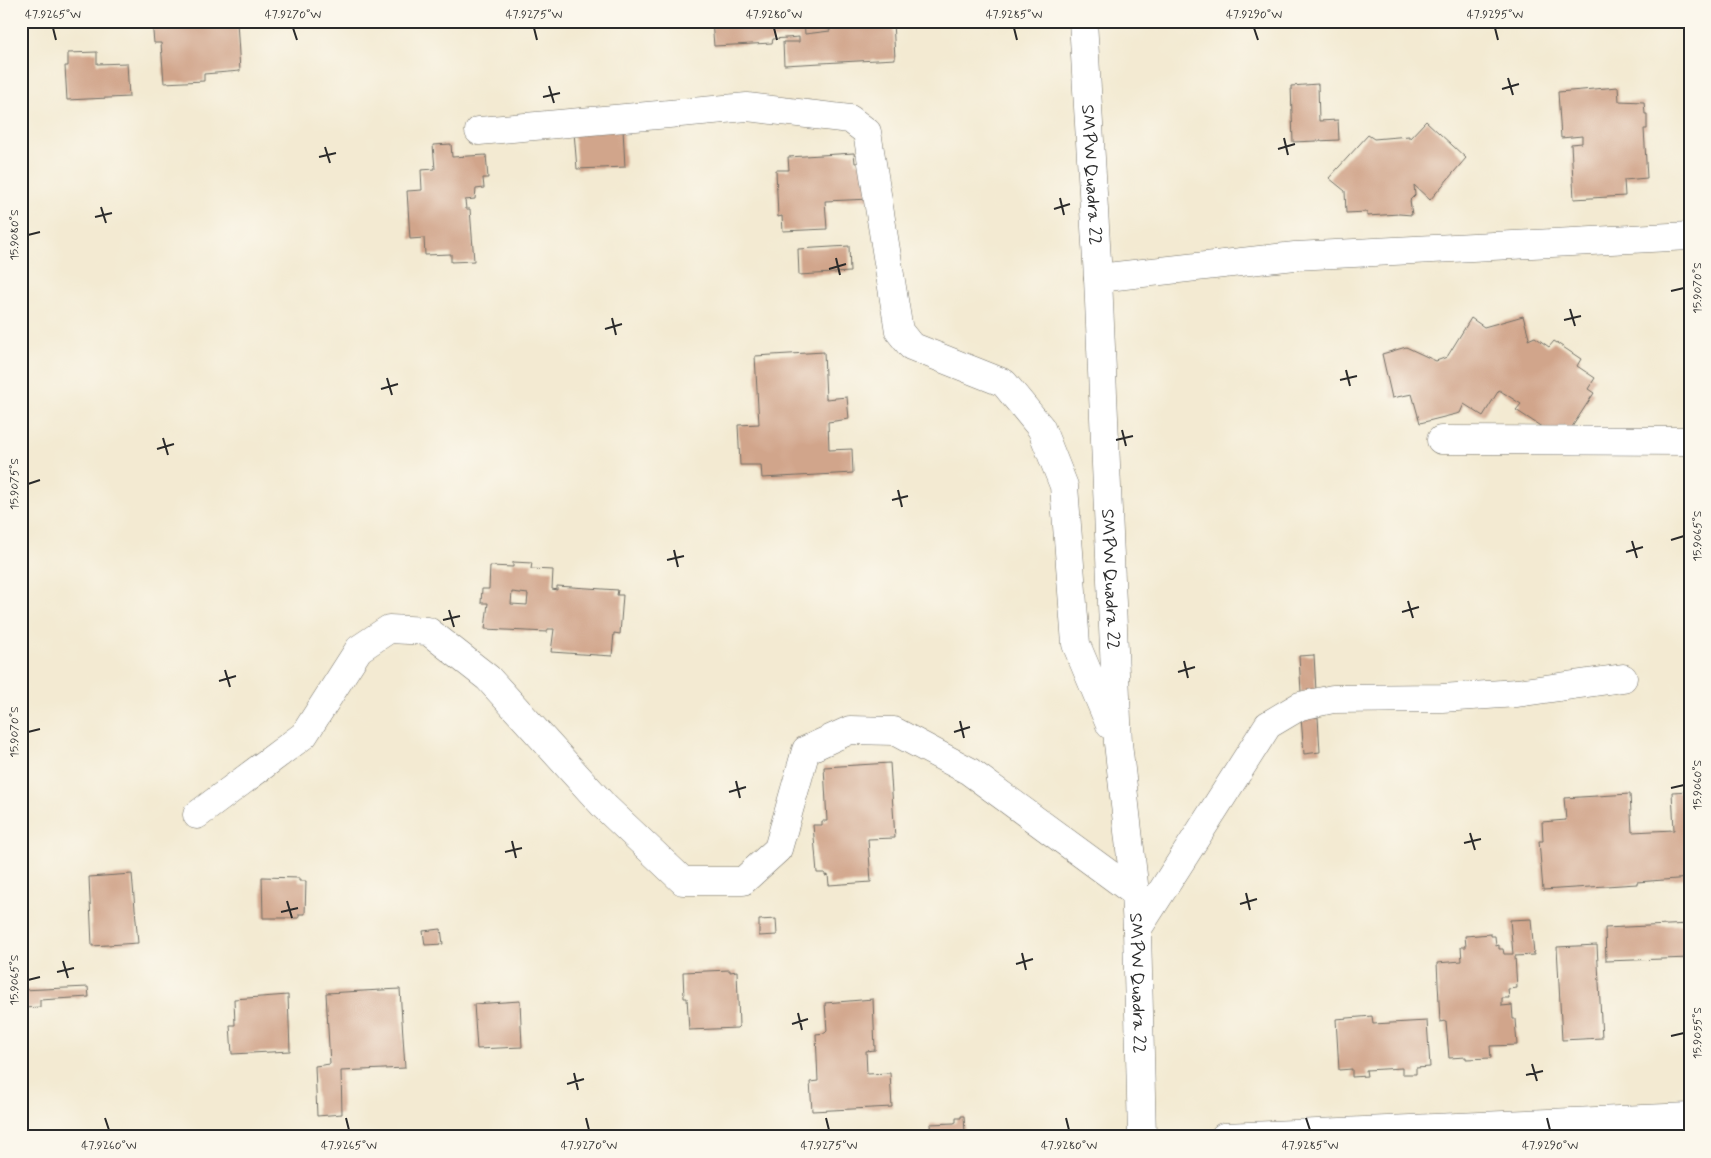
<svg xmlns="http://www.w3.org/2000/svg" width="1711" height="1158" viewBox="0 0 1711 1158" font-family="Mynerve,sans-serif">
<rect width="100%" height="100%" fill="#fbf7ec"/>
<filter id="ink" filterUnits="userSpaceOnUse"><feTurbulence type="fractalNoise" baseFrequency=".02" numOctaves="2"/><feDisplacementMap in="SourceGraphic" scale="10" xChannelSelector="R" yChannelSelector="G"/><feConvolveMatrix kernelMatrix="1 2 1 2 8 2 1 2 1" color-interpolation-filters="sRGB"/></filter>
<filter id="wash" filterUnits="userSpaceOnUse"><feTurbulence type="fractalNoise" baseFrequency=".0096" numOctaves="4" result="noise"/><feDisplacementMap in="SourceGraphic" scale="20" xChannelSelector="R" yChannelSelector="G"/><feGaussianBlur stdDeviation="1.12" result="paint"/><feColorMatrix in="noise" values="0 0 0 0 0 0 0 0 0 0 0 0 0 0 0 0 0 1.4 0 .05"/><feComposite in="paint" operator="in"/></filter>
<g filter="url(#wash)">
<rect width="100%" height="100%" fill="#f3ead2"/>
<g id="blocks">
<path fill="#d1a58b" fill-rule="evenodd" d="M152 21H237L240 71 204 74V81L164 83 161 43H154Z
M712 21H804L805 34 830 31 829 21H893L895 59 784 65 783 42H799V37L773 39 772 43 714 46Z
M97 52V64L127 63 129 97 67 100 65 66H68V53Z
M1318 84 1319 121 1338 120 1339 140 1293 142 1291 86Z
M1618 87 1619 101 1644 102 1645 114H1647V129H1644L1647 178 1624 180 1625 196 1574 199 1571 144 1582 143V136L1561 138 1558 92Z
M1426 121 1466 158 1430 200 1414 185 1415 195 1410 200 1412 215 1399 214 1367 216V212L1346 213 1345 191 1329 178 1368 135 1374 139 1409 136V139Z
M623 129 625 167 577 169 574 132Z
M451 144 452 157 486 155 488 178H483L484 188 476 189 475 199 465 200 466 209H470L474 261 451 262V254L425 255 424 238 410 239 407 191 422 190 421 170 435 169 433 145Z
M854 153 855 163 872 162 871 199 825 201 827 229 783 231 782 216 778 217 776 170H789L788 157Z
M849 246 850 272 799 275 798 249Z
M1523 316 1529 337 1528 340 1535 337 1549 347 1554 341 1581 359 1577 366 1595 378 1588 389 1594 393 1570 430 1564 426 1557 437 1516 410 1521 404 1499 390 1483 416 1464 404 1460 413 1420 423 1412 394 1392 398 1382 354 1406 347 1436 361 1447 357 1471 318 1484 327Z
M824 352 826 399 847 397 849 419 828 422 829 450 852 449 853 473 762 478 761 465H740L738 425 759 424 755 356Z
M513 562 532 563 531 569 553 570 552 589 557 590V586L618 590 617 595H623L620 634 614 633 612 656 551 652 554 629H548L547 632 485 629 488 603H481L482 589H489L490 566 513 567ZM512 592 528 594 527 605 511 604Z
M1314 655 1316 691 1301 692 1299 656Z
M1318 717 1320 752 1304 754 1301 718Z
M890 763 895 838 868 839 871 882 829 885 828 875 825 876V873H817L813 825H822V821H827L824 767Z
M1690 791V878L1637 882V884L1543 890 1539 841H1543L1542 822 1566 820 1564 798 1630 794 1632 832 1674 830 1672 792Z
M132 874 138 943 92 946 89 877Z
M262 877 299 878V881H306L305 914H299V918H263Z
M776 919 777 935 759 936V920Z
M1531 919 1534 955 1515 956 1517 988 1508 989 1509 998H1502V1006L1512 1005 1513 1019H1515L1517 1045 1490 1046 1491 1058 1466 1059V1057L1449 1058 1446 1021 1440 1022 1437 963 1462 961 1461 947H1466L1465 936 1491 934V936H1495L1496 946 1499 945V949H1503L1504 954H1513L1510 920Z
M1690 924V958L1606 961 1605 928Z
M441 929 443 944 425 945 423 931Z
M1597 945 1602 1038 1562 1040 1557 947Z
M730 970V972L737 971 739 1026 737 1028 689 1030 687 998H684L683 972Z
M88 987 89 997 40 1000V1007L23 1008 22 990Z
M400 989 405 1068 341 1071 342 1114 317 1116 315 1066 330 1064 326 993Z
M288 995 290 1051 232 1054 230 1025H235L234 999Z
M873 999 875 1050 866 1051 867 1074 890 1073 892 1107 812 1111 810 1082 818 1081 816 1034 825 1033 827 1031 825 1003Z
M520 1001 522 1047 477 1049 474 1004Z
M1372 1016 1373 1024 1427 1021 1430 1067 1416 1068V1074H1402V1068L1366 1070 1367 1076 1352 1077V1069L1339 1070 1336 1019Z
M961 1116H964L965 1133H960V1137H931L930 1124 954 1123 956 1122V1118H961Z"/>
</g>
</g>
<g filter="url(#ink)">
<use href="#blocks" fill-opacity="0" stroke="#716e65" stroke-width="1"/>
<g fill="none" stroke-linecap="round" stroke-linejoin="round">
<g stroke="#716e65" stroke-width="29">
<g id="minor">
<path id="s1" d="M1083 21 1098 278 1118 743 1135 893 1137 930 1142 1137"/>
<path d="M479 131 747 107 850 119 867 132 899 331 911 346 1004 383 1041 428 1064 486 1076 644 1110 725"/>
<path d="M1098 278 1295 256 1690 236"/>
<path d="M1441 440 1690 441"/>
<path d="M197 815 304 735 359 649 389 629 428 631 488 678 605 807 683 881H743L778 849 806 750 850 730 894 731 969 771 1135 893"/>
<path d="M1137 930 1268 725 1300 706 1333 699 1442 698 1517 693 1623 678"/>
<path d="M1224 1137 1690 1117"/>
</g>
</g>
<use href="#minor" stroke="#fff" stroke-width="28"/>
</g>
</g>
<path fill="none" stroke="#2b2b2b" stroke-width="2" d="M53 28 56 40M293 28 297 40M534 28 537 40M774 28 777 40M1014 28 1017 40M1254 28 1258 40M1495 28 1498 40M1508 78 1513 95M549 86 554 103M1502 89 1519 84M543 97 560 93M1284 138 1288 155M325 147 330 163M1278 149 1295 144M319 157 336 153M1060 198 1064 215M101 207 106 223M1054 209 1070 204M95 217 112 213M28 235 40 232M836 258 840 275M829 269 846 264M1671 291 1684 288M1570 309 1575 326M612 318 616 335M1564 320 1581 316M605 329 622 324M1346 370 1350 386M387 378 392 395M1340 380 1357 376M381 389 398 384M1122 430 1126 446M163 438 168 455M1116 440 1133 436M157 449 174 444M28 484 40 480M898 490 902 507M892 500 908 496M1671 540 1684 536M1632 541 1637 558M674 550 678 567M1626 552 1643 547M667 560 684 556M1408 601 1413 618M449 610 454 627M1402 612 1419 607M443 620 460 616M1184 661 1188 678M225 670 230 687M1178 672 1195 667M219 681 236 676M960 721 964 738M28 732 40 729M954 732 970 727M736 781 740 798M1671 788 1684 785M729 792 746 787M1470 833 1475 850M512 841 516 858M1464 843 1481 839M505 852 522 848M1246 893 1250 910M287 901 292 918M1240 904 1257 899M281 912 298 908M1022 953 1026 970M63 961 68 978M1016 964 1033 959M57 972 74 968M28 980 40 977M798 1013 802 1030M792 1024 808 1019M1671 1036 1684 1033M1532 1064 1537 1081M574 1073 578 1090M1526 1075 1543 1071M567 1084 584 1079M105 1118 109 1130M346 1118 349 1130M586 1118 589 1130M826 1118 829 1130M1066 1118 1069 1130M1306 1118 1310 1130M1547 1118 1550 1130"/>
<g text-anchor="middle" stroke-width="4" stroke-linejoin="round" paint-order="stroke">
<g font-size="18" fill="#2b2b2b" stroke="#fbf7ec">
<text dy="6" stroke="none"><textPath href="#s1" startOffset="154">SMPW Quadra 22</textPath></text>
<text dy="6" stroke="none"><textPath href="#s1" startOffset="559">SMPW Quadra 22</textPath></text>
<text dy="6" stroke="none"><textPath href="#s1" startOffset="964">SMPW Quadra 22</textPath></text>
</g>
</g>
<rect width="1711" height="1158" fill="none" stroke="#fbf7ec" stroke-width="55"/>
<rect x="28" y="28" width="1656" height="1102" fill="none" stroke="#2b2b2b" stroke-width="2"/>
<g font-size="12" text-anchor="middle" fill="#2b2b2b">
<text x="53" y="18">47.9265°W</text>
<text x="293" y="18">47.9270°W</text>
<text x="534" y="18">47.9275°W</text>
<text x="774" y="18">47.9280°W</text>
<text x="1014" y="18">47.9285°W</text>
<text x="1254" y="18">47.9290°W</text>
<text x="1495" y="18">47.9295°W</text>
<text transform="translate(14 235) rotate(-90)" y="4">15.9080°S</text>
<text transform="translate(1697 288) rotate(-90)" y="4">15.9070°S</text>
<text transform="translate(14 484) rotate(-90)" y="4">15.9075°S</text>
<text transform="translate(1697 536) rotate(-90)" y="4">15.9065°S</text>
<text transform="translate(14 732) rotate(-90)" y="4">15.9070°S</text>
<text transform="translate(1697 785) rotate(-90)" y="4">15.9060°S</text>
<text transform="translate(14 980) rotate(-90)" y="4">15.9065°S</text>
<text transform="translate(1697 1033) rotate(-90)" y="4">15.9055°S</text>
<text x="109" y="1149">47.9260°W</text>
<text x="349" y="1149">47.9265°W</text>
<text x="589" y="1149">47.9270°W</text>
<text x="829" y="1149">47.9275°W</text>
<text x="1069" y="1149">47.9280°W</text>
<text x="1310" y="1149">47.9285°W</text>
<text x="1550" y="1149">47.9290°W</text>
</g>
</svg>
